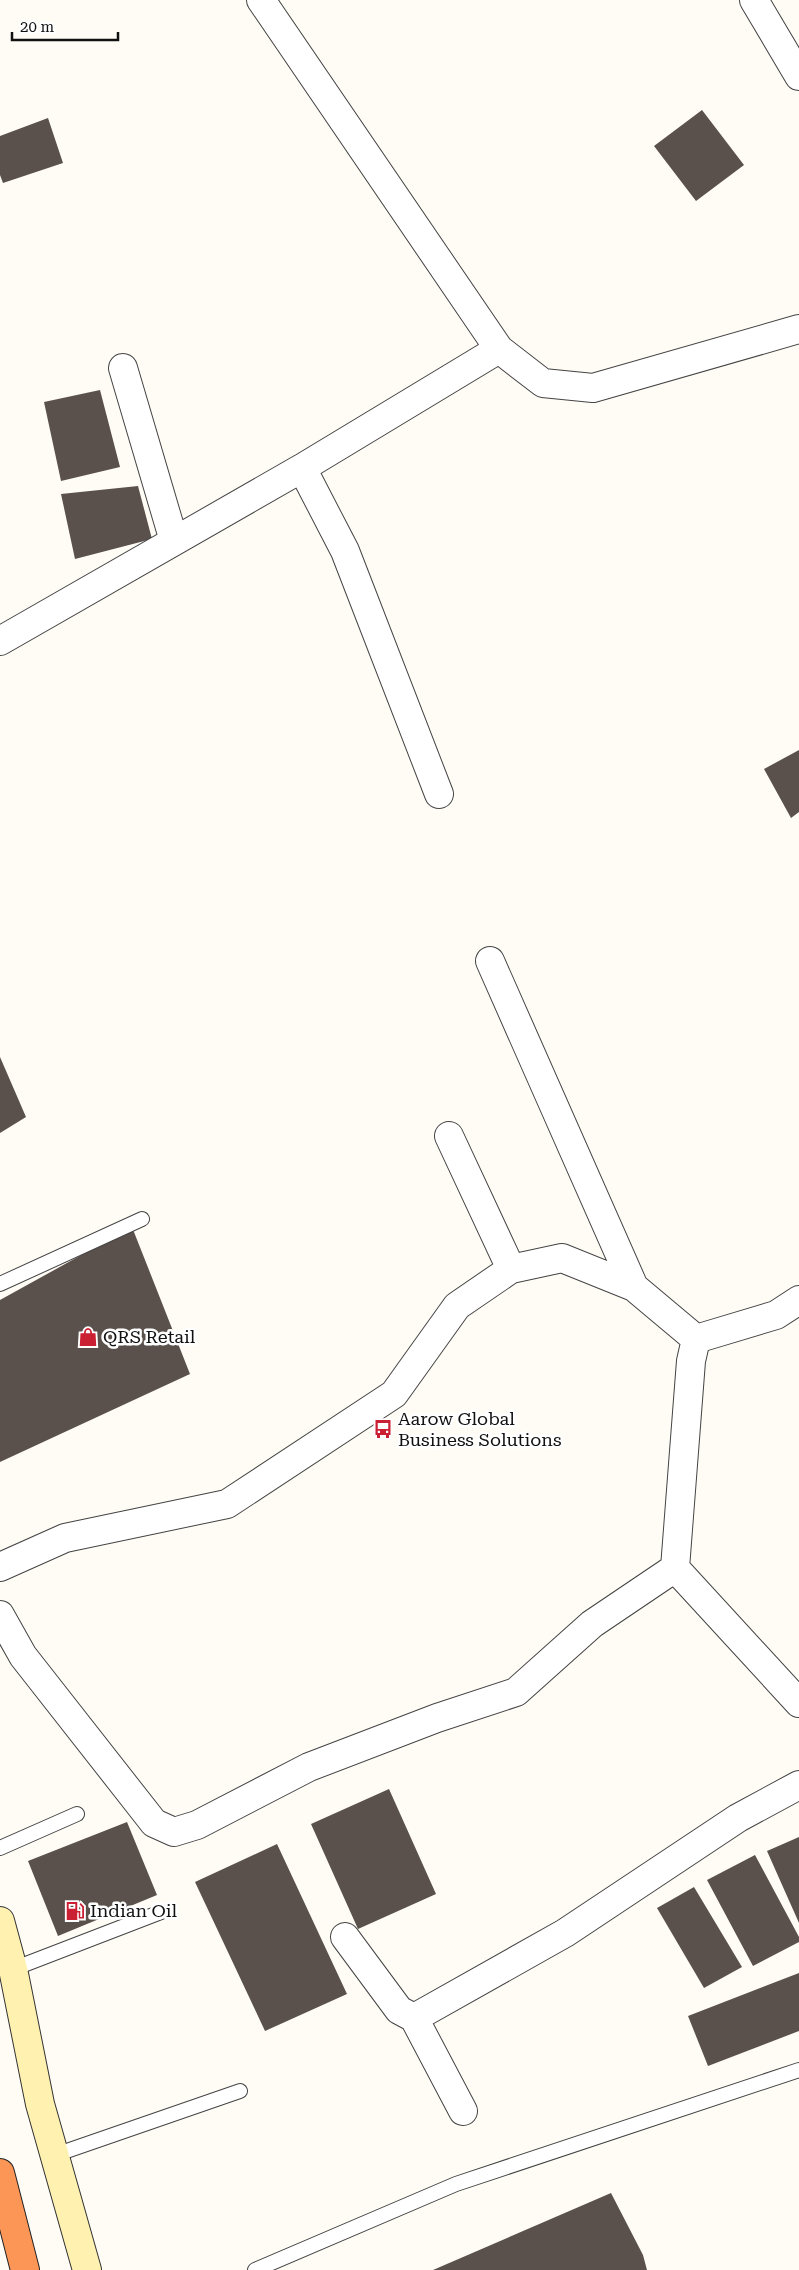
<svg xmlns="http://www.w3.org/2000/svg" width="799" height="2270" viewBox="0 0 799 2270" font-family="'Roboto Serif',serif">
<rect width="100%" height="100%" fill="#fffcf5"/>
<path fill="#5a514c" d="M702 110 744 165 696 201 654 146Z
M48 118 63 163 3 183 0 175V136Z
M100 390 120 467 61 481 44 402Z
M138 486 152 539 75 559 61 494Z
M799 750V812L791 818 764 769Z
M0 1057 26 1117 0 1133Z
M132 1227 190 1374 0 1462V1300Z
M389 1789 436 1894 358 1929 311 1824Z
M127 1822 157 1895 58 1936 28 1861Z
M799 1837V1923L767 1851Z
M277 1844 347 1994 265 2031 195 1882Z
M755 1855 799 1937V1942L753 1966 707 1880Z
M694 1887 742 1967 704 1988 657 1908Z
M799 1973V2031L708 2066 688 2016Z
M611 2193 643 2255 647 2270H433Z"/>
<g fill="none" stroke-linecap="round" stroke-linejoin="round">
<g stroke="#444" stroke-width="16">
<path id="lane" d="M0 1284 142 1219
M0 1848 77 1814
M13 1969 161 1912
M55 2155 240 2091
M255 2270 456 2184 799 2070"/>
</g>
<g stroke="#444" stroke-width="30">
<path id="street" d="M754 0 799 76
M499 349 543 383 593 388 799 329
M123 368 174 541
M302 468 345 551 439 794
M0 641 302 468 499 349 261 0
M490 961 634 1287
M449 1136 511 1269
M0 1567 65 1538 227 1504 394 1394 457 1306 511 1269 562 1258 634 1287 696 1339
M675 1568 691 1361 696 1339 776 1315 799 1300
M0 1615 23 1656 154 1823 174 1832 197 1825 309 1767 437 1718 516 1692 592 1624 675 1568 799 1703
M345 1937 399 2010 414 2018
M463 2111 414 2018 565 1933 738 1818 799 1785"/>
</g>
<g stroke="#333" stroke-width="30">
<path id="secondary" d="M0 1921 13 1969 40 2104 87 2270"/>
</g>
<g stroke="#222" stroke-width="30">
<path id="highway" d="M0 2173 25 2270"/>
</g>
<use href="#lane" stroke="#fff" stroke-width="14"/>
<use href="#street" stroke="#fff" stroke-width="28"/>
<use href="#secondary" stroke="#fff1b0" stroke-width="28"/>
<use href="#highway" stroke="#fc9656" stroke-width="28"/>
</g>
<defs>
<g id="shop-bare" transform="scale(1.5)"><path d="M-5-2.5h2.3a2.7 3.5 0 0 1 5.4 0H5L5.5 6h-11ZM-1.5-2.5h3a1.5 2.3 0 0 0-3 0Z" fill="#cb1f34" stroke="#fff" stroke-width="2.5" paint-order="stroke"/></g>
<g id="bus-bare" transform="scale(1.5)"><path d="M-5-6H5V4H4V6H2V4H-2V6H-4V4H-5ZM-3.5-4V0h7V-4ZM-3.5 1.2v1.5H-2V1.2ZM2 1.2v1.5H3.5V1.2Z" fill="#cb1f34" stroke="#fff" stroke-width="2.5" paint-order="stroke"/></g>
<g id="fuel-bare" transform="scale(1.5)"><path d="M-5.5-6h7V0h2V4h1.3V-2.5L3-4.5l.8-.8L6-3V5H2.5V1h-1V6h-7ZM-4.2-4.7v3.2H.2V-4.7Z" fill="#cb1f34" stroke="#fff" stroke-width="2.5" paint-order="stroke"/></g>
</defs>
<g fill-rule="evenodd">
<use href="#shop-bare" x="88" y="1337"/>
<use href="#bus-bare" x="383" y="1429"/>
<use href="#fuel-bare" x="75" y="1911"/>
</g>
<g text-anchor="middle" stroke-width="5" stroke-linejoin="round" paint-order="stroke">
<g font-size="18" fill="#111" stroke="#fff" text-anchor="start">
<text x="103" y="1343">QRS Retail</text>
<text x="398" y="1425">Aarow Global<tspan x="398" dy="21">Business Solutions</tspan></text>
<text x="90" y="1917">Indian Oil</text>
</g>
</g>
<path d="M12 32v8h106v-8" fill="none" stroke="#111111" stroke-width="2.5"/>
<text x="20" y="32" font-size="15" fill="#111111" stroke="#ffffff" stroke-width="4" paint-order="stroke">20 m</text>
</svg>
